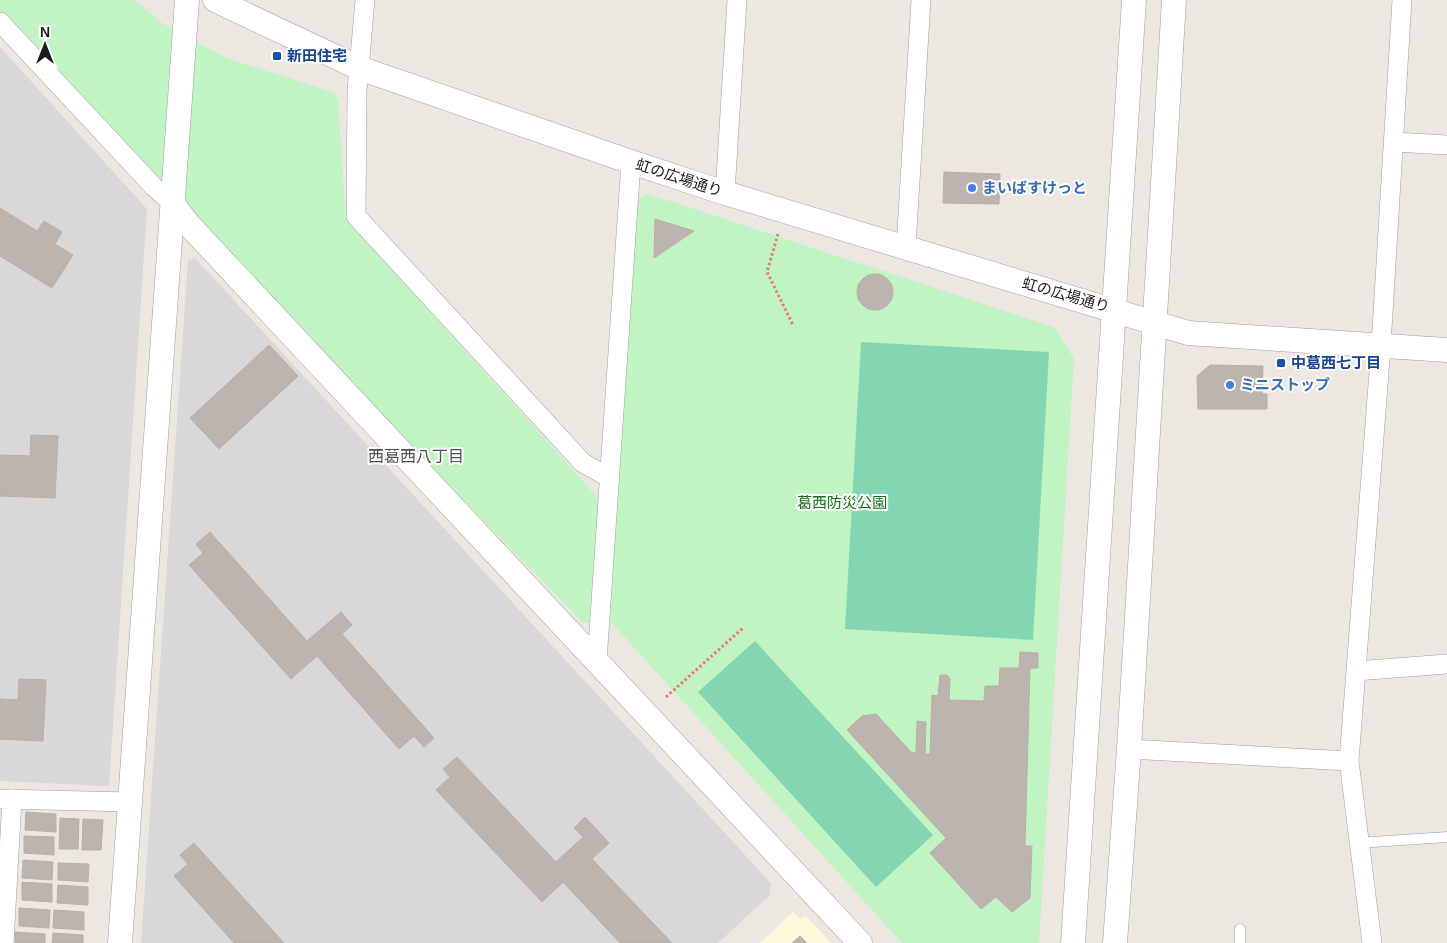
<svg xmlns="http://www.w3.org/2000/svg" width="1447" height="943" viewBox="0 0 1447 943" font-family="Helvetica,'Noto Sans JP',sans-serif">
<rect width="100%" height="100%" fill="#ece8e1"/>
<path fill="#d9d8d8" d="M0 47 147 209 109 786 0 781Z
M195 258 771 883 770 895 718 943H141L188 260Z"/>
<path fill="#fcfada" d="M793 912 800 919 806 916 831 943H760Z"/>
<path fill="#c0f4c2" d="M0 0H135L162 23 224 57 334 93 338 100 346 219 599 499 592 623H583L192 219 0 16Z
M648 194 1054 327 1074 359 1039 943H902L610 621 636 200Z"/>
<path fill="#84d6b3" d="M861 342 1049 352 1033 640 845 629Z
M755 641 933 835 876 887 698 692Z"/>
<path fill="#bcb4ae" stroke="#bcaea5" d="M944 172 1000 174 999 204 943 203Z
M0 208 37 231 44 221 62 232 55 244 73 255 52 288 0 256Z
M655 219 694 231 654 258Z
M857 292a18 18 0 1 1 36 0a18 18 0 1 1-36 0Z
M269 345 298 376 219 449 190 418Z
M1210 365 1263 366 1262 394H1267V409H1198L1197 376Z
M31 435 58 436 55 498 0 496V455L30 456Z
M210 532 307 641 341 612 352 625 342 634 434 738 424 747 414 736 399 749 317 656 291 679 189 565 203 553 196 544Z
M1020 652 1038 653V668H1030L1025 846H1032L1030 898 1012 912 996 897 981 909 930 853 946 838 847 730 862 716 876 714 911 752 916 753 917 721 926 722 925 754H930L932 695 938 696 940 675H947L950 679 949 700 984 701 985 686H999L1000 668H1019Z
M19 679 46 680 43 741 0 739V699L18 700Z
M457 757 556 862 583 837 574 828 585 817 609 843 592 859 672 943H620L563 882 542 902 436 790 450 777 443 769Z
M26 812 56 814V832L25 830Z
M60 818 79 819 78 849H59Z
M83 819 103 820 101 850H82Z
M24 836 54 837V855L24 853Z
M194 843 284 943H234L174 876 188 864 180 855Z
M23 860 53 862 52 880 22 878Z
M58 863 89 864 88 882 58 880Z
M22 882 52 884V902L22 900Z
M58 885 88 887V905L57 903Z
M19 908 50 910 49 928 19 926Z
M54 910 84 912V930L53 928Z
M15 932 45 934V943H15Z
M53 933 83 935V943H52Z
M800 936 807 943H792Z"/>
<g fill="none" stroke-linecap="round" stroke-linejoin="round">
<g stroke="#9f9f9f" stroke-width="11">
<path id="service" d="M1358 843 1447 837
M1240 943V929"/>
</g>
<g stroke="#9f9f9f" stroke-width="20">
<path id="minor" d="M365 0 357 91 356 216 583 463 610 478
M0 22 154 187 172 203
M1394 142 1447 145
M725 193 737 0
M906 247 921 0
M597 661 631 162
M1356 671 1447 664
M1129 749 1349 761
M1 799 130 802
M4 943 12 799
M1372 943 1349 761 1381 346 1402 0"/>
</g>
<g stroke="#9f9f9f" stroke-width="25">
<path id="tertiary" d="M215 0 359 68 631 162 725 193 1188 333 1447 350
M172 203 189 225 860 943
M120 943 187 0
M1073 943 1134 0
M1115 943 1129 749 1174 0"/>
</g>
<path stroke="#ef7770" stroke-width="3" stroke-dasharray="2.5 2.5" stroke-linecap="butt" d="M778 234 767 272 793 325
M666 697 743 628"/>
<use href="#service" stroke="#fff" stroke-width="10"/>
<use href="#minor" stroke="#fff" stroke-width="19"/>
<use href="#tertiary" stroke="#fff" stroke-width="24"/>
</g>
<g fill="#1a4fb4" stroke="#fff" stroke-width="2">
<rect x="272" y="51" width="10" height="10" rx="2.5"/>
<rect x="1276" y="358" width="10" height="10" rx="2.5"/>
</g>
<g fill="#3f7fe0" stroke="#fff" stroke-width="2">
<circle cx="972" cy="188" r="5"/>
<circle cx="1230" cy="385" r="5"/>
</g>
<g text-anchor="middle" stroke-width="4" stroke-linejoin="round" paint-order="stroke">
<g font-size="15" font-weight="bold" fill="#164399" stroke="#fff" text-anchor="start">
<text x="287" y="61">新田住宅</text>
<text x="1291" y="368">中葛西七丁目</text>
</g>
<g font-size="15" fill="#1b1b1b" stroke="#fff">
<text transform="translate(679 178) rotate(18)" y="5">虹の広場通り</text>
<text transform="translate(1066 295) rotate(16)" y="5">虹の広場通り</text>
</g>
<g font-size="15" font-weight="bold" fill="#366cbe" stroke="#fff" text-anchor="start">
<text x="982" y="193">まいばすけっと</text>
<text x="1240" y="390">ミニストップ</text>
</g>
<g font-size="15" fill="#137016" stroke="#fff">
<text x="842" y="508">葛西防災公園</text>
</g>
<g font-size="16" fill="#4e4e4e" stroke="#fff">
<text x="416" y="462">西葛西八丁目</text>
</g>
</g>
<g transform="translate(45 45)" stroke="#ffffff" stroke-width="4" paint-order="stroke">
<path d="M0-4L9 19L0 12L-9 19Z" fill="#1b1b1b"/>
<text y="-8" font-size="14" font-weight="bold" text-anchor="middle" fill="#1b1b1b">N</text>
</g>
</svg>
